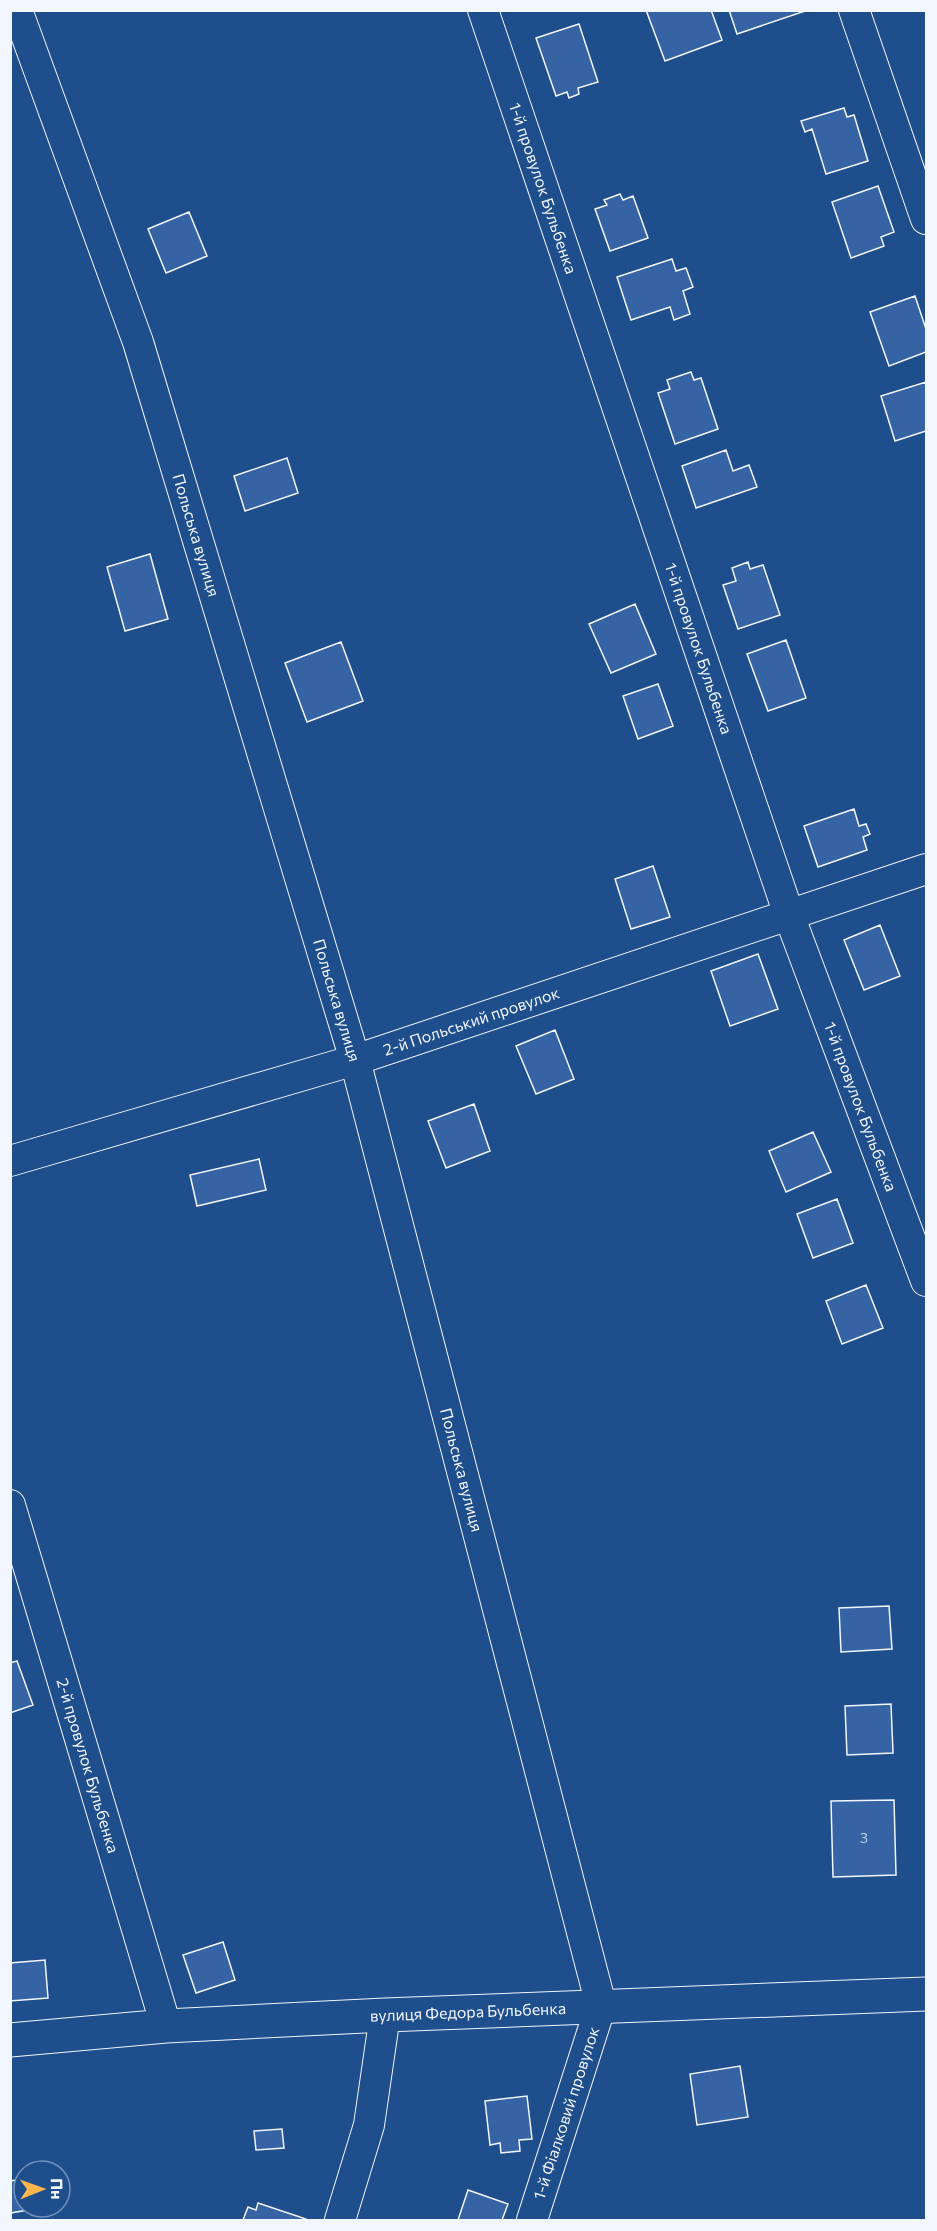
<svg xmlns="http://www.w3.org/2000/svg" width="937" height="2231" viewBox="0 0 937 2231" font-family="Commissioner,sans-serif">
<rect width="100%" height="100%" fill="#1f4e8c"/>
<path fill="#3563a3" stroke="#f2f6ff" stroke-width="1.5" d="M646 10H711L722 40 665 61Z
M729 10H808L737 34Z
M579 24 598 82 578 88 579 94 569 98 567 92 556 96 536 38Z
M844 108 847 117 854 115 868 161 826 174 812 129 805 132 801 121Z
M878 186 894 232 881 237 884 246 851 258 832 202Z
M620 194 623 200 633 196 648 238 610 251 595 209 607 205 604 200Z
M189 212 207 256 166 273 148 229Z
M672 259 676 271 686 268 693 287 683 291 690 314 674 320 670 307 631 320 617 277Z
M915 296 926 329V352L889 366 870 312Z
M691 372 694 380 701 378 718 429 675 444 658 393 670 389 667 380Z
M926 382V431L895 441 881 396Z
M726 450 733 471 749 465 757 487 696 508 682 466Z
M287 458 298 493 245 511 234 476Z
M150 554 168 619 125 631 107 567Z
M748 562 750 569 763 565 780 615 738 629 723 585 736 581 732 568Z
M635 604 656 654 611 673 589 624Z
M786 640 806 698 768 711 747 654Z
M341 642 363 701 307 722 285 663Z
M658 684 673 726 638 739 623 696Z
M854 809 859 826 866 824 870 834 863 837 867 850 818 867 804 826Z
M653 866 670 917 631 929 615 879Z
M880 925 900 976 864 990 844 940Z
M758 954 778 1009 730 1026 711 971Z
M555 1030 574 1079 536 1094 516 1046Z
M474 1104 490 1151 446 1168 428 1121Z
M813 1132 831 1172 786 1192 769 1151Z
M259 1159 266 1190 197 1206 190 1175Z
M837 1199 853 1243 813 1258 797 1214Z
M866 1285 883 1328 842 1344 826 1301Z
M889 1606 892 1649 841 1652 839 1608Z
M17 1661 33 1705 10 1713V1663Z
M891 1704 893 1753 847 1755 845 1706Z
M894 1800 896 1875 833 1877 831 1801Z
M223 1942 235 1980 196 1993 183 1955Z
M45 1960 48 1998 10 2001V1963Z
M740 2066 748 2117 697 2125 690 2074Z
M527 2096 532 2139 519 2140 520 2151 501 2153 500 2143 490 2145 485 2101Z
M282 2129 284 2148 256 2150 254 2131Z
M23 2179 24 2207H28V2210L10 2213V2181Z
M468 2190 508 2204 502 2220H458Z
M258 2203 306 2219V2220H243L248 2207 256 2210Z"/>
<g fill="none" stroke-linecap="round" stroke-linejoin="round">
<g stroke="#f2f6ff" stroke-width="32">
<g id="minor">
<path id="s1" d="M17 10 138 342 355 1060 601 2005 532 2220"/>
<path id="s2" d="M483 10 789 915 926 1281"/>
<path d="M854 10 926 219"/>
<path id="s3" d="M10 1161 355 1060 926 869"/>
<path id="s4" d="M10 1505 166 2026"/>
<path d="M340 2220 369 2125 385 2015"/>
</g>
</g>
<g stroke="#f2f6ff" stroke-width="35">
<g id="tertiary">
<path id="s5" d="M10 2040 166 2026 385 2015 926 1994"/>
</g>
</g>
<use href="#minor" stroke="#1f4e8c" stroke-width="30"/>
<use href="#tertiary" stroke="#1f4e8c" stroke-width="33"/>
</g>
<g text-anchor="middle" stroke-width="4.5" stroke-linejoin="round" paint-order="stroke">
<g font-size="14" fill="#c3d1e8">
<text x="864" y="1843">3</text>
</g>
<g font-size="16" fill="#f2f6ff" stroke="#1f4e8c">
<text dy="6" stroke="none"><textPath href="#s2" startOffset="188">1-й провулок Бульбенка</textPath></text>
<text dy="6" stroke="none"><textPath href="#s1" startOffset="555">Польська вулиця</textPath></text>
<text dy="6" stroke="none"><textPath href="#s2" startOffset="674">1-й провулок Бульбенка</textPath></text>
<text dy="6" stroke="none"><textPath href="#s1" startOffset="1041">Польська вулиця</textPath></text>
<text dy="6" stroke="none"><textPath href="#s3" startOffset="482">2-й Польський провулок</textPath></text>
<text dy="6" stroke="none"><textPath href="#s2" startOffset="1160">1-й провулок Бульбенка</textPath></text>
<text dy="6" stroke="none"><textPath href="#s1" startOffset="1527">Польська вулиця</textPath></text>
<text dy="6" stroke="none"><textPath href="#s4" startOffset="272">2-й провулок Бульбенка</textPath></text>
<text dy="6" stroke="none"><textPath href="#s5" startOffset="459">вулиця Федора Бульбенка</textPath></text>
<text transform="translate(566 2113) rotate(-72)" y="6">1-й Фіалковий провулок</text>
</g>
</g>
<rect width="937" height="2231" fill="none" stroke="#f2f6ff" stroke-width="24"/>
<g transform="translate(42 2189) rotate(89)"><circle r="28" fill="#1f4e8c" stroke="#7391ba" stroke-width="1.5"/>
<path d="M0-4.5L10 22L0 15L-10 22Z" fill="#ffb74d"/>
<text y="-9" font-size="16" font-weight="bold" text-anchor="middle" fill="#f2f6ff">Пн</text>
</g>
</svg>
